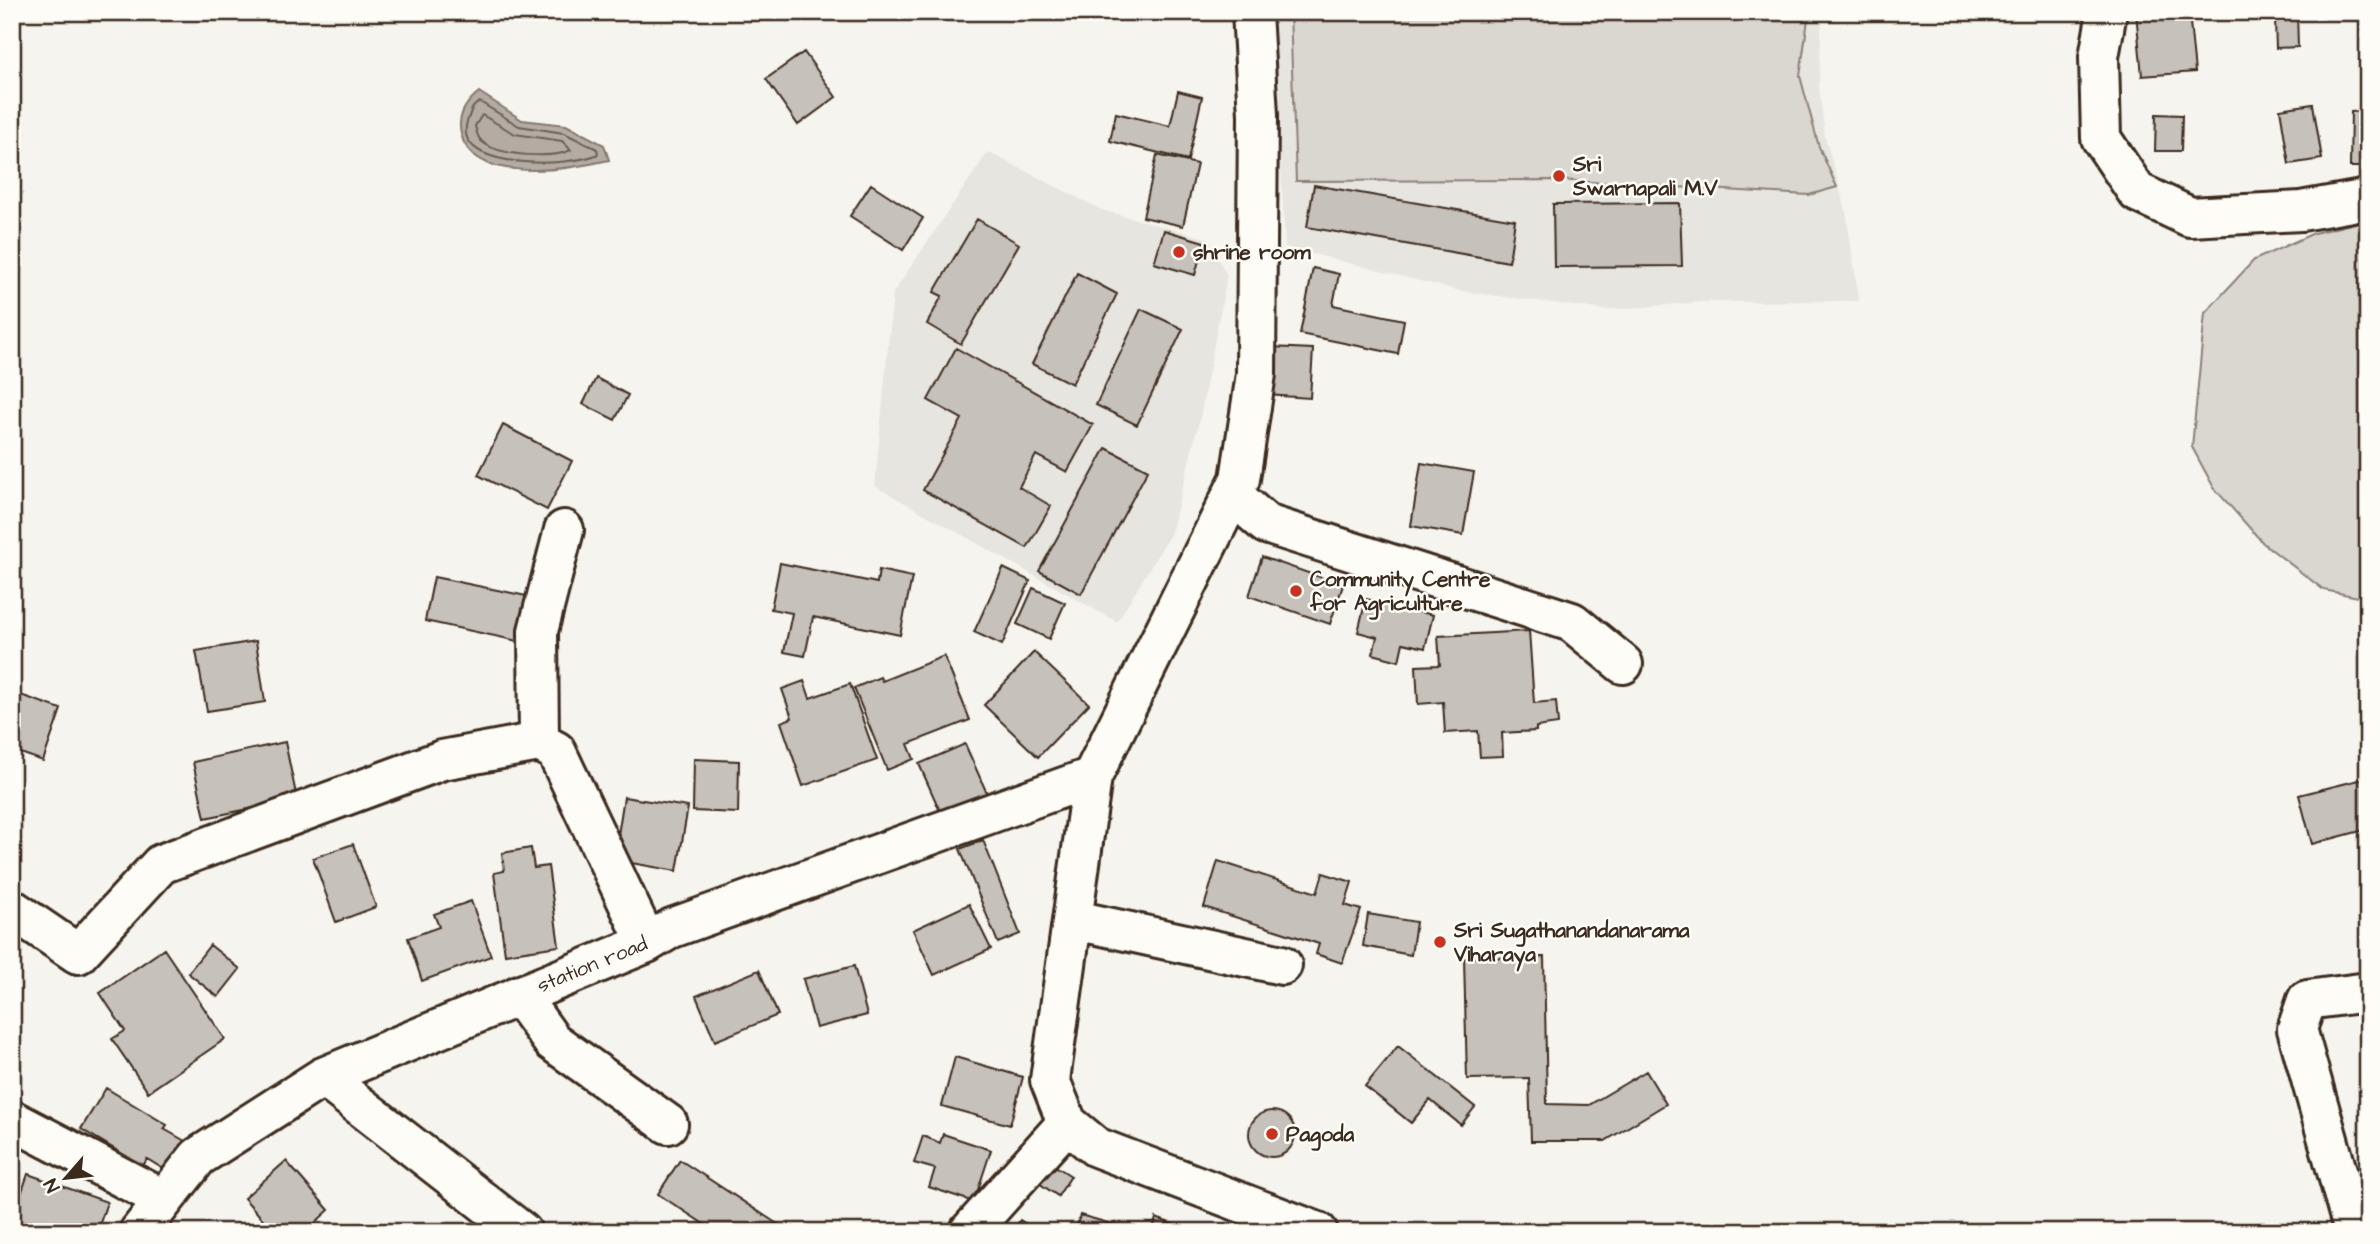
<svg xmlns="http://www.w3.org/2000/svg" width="2380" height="1244" viewBox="0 0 2380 1244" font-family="'Architects Daughter',sans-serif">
<rect width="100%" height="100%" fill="#f5f4ee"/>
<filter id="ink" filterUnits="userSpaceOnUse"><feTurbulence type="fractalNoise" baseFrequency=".0143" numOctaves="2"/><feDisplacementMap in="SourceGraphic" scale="14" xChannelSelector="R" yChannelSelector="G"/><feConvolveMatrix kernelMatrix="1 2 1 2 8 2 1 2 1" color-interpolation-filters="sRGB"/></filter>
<g filter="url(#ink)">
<path fill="#e7e5df" d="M1273 12H1822L1819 86 1825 137 1846 211 1859 301 1702 302 1605 310 1460 291 1285 247Z
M988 152 1102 210 1209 239 1227 276 1200 418 1171 533 1117 622 875 486 893 293Z"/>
<path fill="#dad6d0" stroke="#8a8077" stroke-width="2" d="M1290 12H1809L1800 76 1819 147 1837 187 1809 195 1558 180 1296 181Z
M2368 220V599L2324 590 2263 543 2214 488 2192 447 2205 313 2254 260 2314 233Z"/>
<path fill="#b4aca4" stroke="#84786e" stroke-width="2" d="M479 92 522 120 566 125 604 145 609 160C571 169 473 186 461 134 457 117 465 103 479 92Z"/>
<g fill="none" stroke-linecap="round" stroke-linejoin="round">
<path stroke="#6b5e54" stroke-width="2" d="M480 102 519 126 564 133 597 149 598 154C573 167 447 172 468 119 471 111 472 105 480 102Z
M482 115 515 134 562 141 571 150C553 159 503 156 485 144 478 140 477 133 475 126Z"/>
</g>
<path fill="#c7c1bb" stroke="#3b2a1e" stroke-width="2" d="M2136 12H2189L2195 72 2142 76Z
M2262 12H2297L2298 47 2276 48 2275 20 2263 21Z
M804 52 836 97 798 125 766 79Z
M1178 91 1202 97 1188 160 1110 141 1116 113 1170 126Z
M2313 104 2322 159 2289 164 2280 109Z
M2368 111V167H2350L2351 112Z
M2156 114 2182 115 2181 151H2155Z
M1157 155 1197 164 1183 226 1143 217Z
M871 184 923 218 903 250 850 216Z
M1314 185 1515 220 1509 262 1307 227Z
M1680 203 1682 266 1554 267 1553 204Z
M977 219 1019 244 961 344 927 324 942 296 934 292Z
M1164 230 1204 242 1195 275 1154 263Z
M1313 268 1339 274 1333 305 1404 320 1398 354 1300 334Z
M1077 273 1117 294 1072 384 1032 364Z
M1141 309 1183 329 1137 425 1096 405Z
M1270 347 1313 349 1310 398 1267 395Z
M956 348 1093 425 1067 472 1036 455 1019 487 1051 506 1027 548 923 490 962 419 928 400Z
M596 378 628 395 615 420 583 404Z
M503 425 572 461 547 510 478 475Z
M1106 448 1148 470 1081 594 1039 571Z
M1421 463 1474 472 1463 535 1411 526Z
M1262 557 1343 585 1330 624 1249 596Z
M780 563 877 583 879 570 912 577 900 635 813 617 805 656 784 652 792 613 771 609Z
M1003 568 1030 581 1002 645 974 632Z
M434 577 536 598 527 643 425 621Z
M1033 588 1065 603 1049 639 1017 624Z
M1366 599 1433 615 1425 648 1403 643 1399 661 1373 654 1377 637 1358 632Z
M1529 631 1534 703 1556 701 1558 724 1536 727V731L1502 733 1503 756 1480 757 1478 731 1445 733 1443 702 1418 704 1416 666 1440 665 1438 636Z
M256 641 265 702 207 711 196 651Z
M1034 652 1089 704 1038 757 984 705Z
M944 656 970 720 908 744 914 759 887 770 854 688 880 677 882 681Z
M804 681 810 698 850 684 877 760 803 786 781 722 792 718 782 689Z
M12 692 61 709 43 761 12 750Z
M285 742 297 799 205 818 193 762Z
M965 744 990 800 944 820 919 764Z
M694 759 739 761 738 813 693 811Z
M2363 779 2368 797V829L2312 844 2299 795Z
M624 797 688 807 677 871 614 860Z
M983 840 1020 934 998 943 960 849Z
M353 844 376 907 336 922 313 858Z
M531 848 534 868 548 866 559 946 505 954 494 873 504 871 502 853Z
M1218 861 1317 893 1323 873 1352 882 1345 905 1361 910 1342 963 1316 954 1319 944 1204 907Z
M471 901 491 956 422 981 408 938 439 927 434 914Z
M969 904 991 949 934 975 913 930Z
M1368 914 1416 922 1411 955 1363 946Z
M210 945 240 969 218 997 188 973Z
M164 949 225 1039 148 1092 112 1039 125 1031 100 993Z
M1544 957 1547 1104 1589 1105 1646 1071 1666 1104 1605 1141H1531L1529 1078 1467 1079 1464 958Z
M854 966 867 1015 816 1028 803 979Z
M759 970 778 1015 715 1041 696 996Z
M1398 1046 1475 1107 1461 1125 1430 1100 1411 1123 1365 1086Z
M955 1057 1023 1077 1010 1125 942 1106Z
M106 1088 167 1125 164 1129 192 1145 173 1175 147 1159 143 1166 81 1129Z
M1249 1134a23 23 0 1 1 46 0a23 23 0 1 1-46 0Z
M943 1134 991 1150 974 1202 929 1187 935 1169 914 1163 923 1136 940 1143Z
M680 1160 782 1227 779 1232H716L658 1194Z
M1046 1160 1071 1176 1058 1196 1033 1179Z
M286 1161 329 1210 305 1232H274L244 1198Z
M28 1174 107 1202 97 1232H45L12 1220Z
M1080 1215 1140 1232H1075Z
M1156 1218 1194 1232H1152Z
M1020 1220 1039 1232H1012Z"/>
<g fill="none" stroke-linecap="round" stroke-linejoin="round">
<g stroke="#3b2a1e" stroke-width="44">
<path id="minor" d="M1252 12 1258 115 1256 374 1240 479 1092 777 1050 1080 1067 1123 1096 1147 1318 1232
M2107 12 2099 57 2101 138 2137 192 2190 217 2301 211 2368 199
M1233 495 1266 524 1572 622 1623 664
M564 530 538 631 539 742 556 751 647 943
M12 909 78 954 161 864 442 760 539 742
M1075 920 1282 965
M519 995 552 1041 668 1124
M323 1077 522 1232
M12 1120 163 1199
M139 1232 198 1157 323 1077 647 943 672 928 1092 777
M969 1232 1067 1123
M2354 1232 2297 1029 2307 1000 2368 992"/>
</g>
<use href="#minor" stroke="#fdfcf7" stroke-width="38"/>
</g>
</g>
<g fill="#c8321e" stroke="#fdfcf7" stroke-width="2.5">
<circle cx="1559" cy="176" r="7"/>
<circle cx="1179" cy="252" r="7"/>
<circle cx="1296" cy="591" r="7"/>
<circle cx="1440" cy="942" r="7"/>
<circle cx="1272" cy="1134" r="7"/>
</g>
<g text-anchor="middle" stroke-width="5" stroke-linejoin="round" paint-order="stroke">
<g font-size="21" font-weight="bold" fill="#3b2a1e" stroke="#fdfcf7" text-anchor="start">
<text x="1573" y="171">Sri<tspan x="1573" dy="24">Swarnapali M.V</tspan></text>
<text x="1193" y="259">shrine room</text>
<text x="1310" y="586">Community Centre<tspan x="1310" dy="24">for Agriculture</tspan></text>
<text x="1454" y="937">Sri Sugathanandanarama<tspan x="1454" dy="24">Viharaya</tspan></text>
<text x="1286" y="1141">Pagoda</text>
</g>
<g font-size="21" fill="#3b2a1e" stroke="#fdfcf7">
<text transform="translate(592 964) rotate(-22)" y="7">station road</text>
</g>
</g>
<rect width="2380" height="1244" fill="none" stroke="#fdfcf7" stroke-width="42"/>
<rect x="21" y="21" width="2338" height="1202" fill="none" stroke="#3b2a1e" stroke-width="2.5" filter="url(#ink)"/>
<g transform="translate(66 1178) rotate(242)" stroke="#fdfcf7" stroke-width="5" paint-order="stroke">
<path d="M0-5L12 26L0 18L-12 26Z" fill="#3b2a1e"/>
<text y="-10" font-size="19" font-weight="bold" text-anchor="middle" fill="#3b2a1e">N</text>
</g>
</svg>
